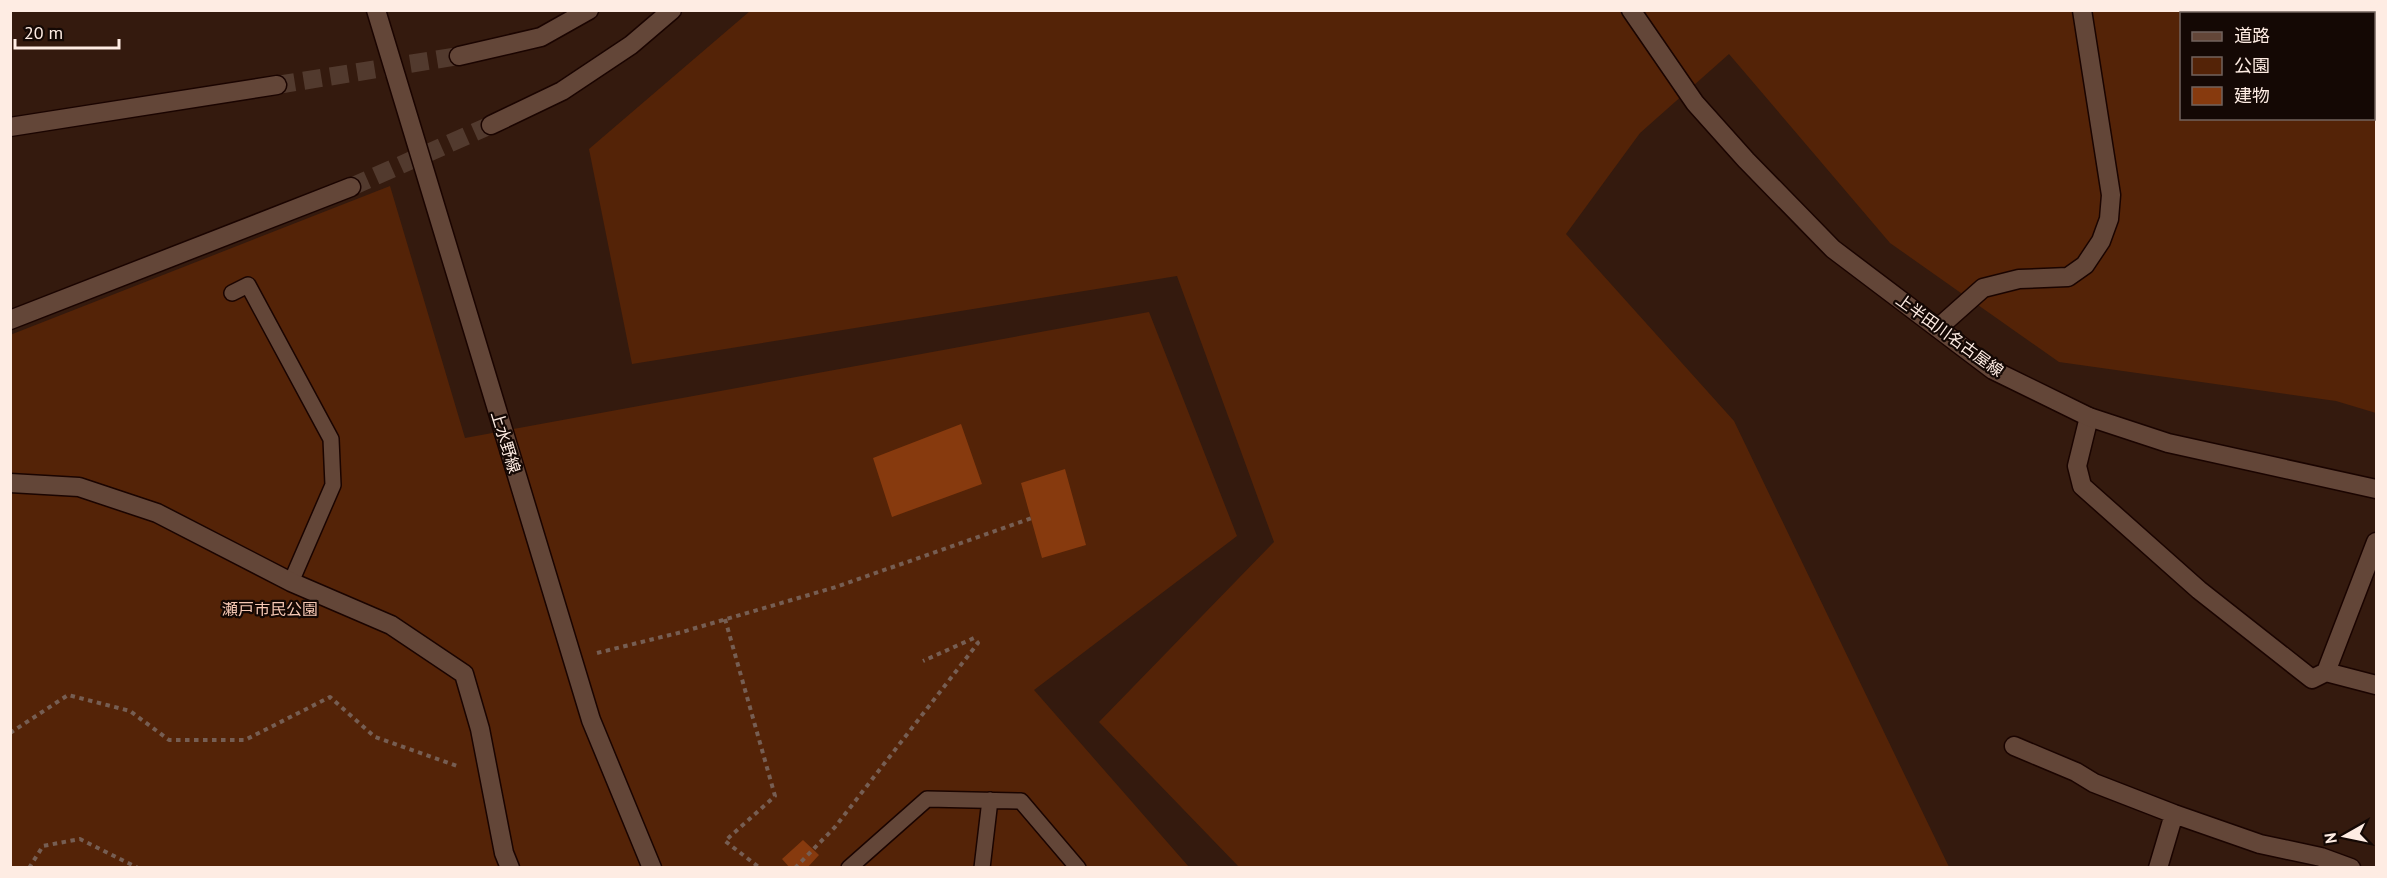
<svg xmlns="http://www.w3.org/2000/svg" width="2387" height="878" viewBox="0 0 2387 878" font-family="'PT Sans','Noto Sans JP',sans-serif">
<rect width="100%" height="100%" fill="#341a0e"/>
<path fill="#542307" fill-rule="evenodd" d="M750 11H2376V413L2336 401 2059 362 1890 243 1729 54 1640 133 1566 234 1734 421 1949 867H1239L1099 722 1274 542 1177 276 632 364 589 149ZM2182 14H2374V118H2182Z
M390 186 465 438 1149 312 1237 536 1034 690 1189 867H11L10 335Z"/>
<path fill="#873a0e" d="M961 424 982 484 892 517 873 458Z
M1065 469 1086 545 1042 558 1021 483Z
M803 840 819 855 807 868H790L782 859Z"/>
<g fill="none" stroke-linecap="round" stroke-linejoin="round">
<path stroke="#523a2e" stroke-width="18" stroke-dasharray="18 9" stroke-linecap="butt" d="M277 85 459 56
M351 187 491 125"/>
<g stroke="#1a0400" stroke-width="18">
<path id="lane" d="M232 293 248 285 331 439 333 485 291 582
M849 868 927 799 1021 801 1078 868
M982 868 990 800"/>
</g>
<g stroke="#1a0400" stroke-width="21">
<path id="street" d="M459 56 541 37 589 10
M491 125 562 91 631 45 672 10
M10 127 277 85
M10 320 351 187
M1938 328 1983 288 2019 279 2068 277 2085 265 2101 241 2109 219 2111 195 2082 10
M2089 417 2077 466 2082 486 2199 590 2312 679 2326 672 2376 685
M10 483 79 487 157 513 291 582 391 625 464 674 480 729 504 853 510 868
M2326 672 2376 542
M2014 746 2076 772 2094 783 2174 814 2260 844 2321 857 2351 868
M2158 868 2174 814"/>
</g>
<g stroke="#1a0400" stroke-width="21">
<path id="secondary" d="M376 10 591 720 652 868
M1631 10 1695 103 1746 160 1833 249 1993 370 2089 417 2168 443 2376 489"/>
</g>
<path stroke="#765e53" stroke-width="4" stroke-dasharray="4.5 4.5" stroke-linecap="butt" d="M725 619 775 796 725 841 760 868
M597 653 682 632 836 587 1032 518
M10 733 68 695 130 711 169 740H245L330 697 375 737 460 767
M29 868 43 846 80 839 138 868
M795 868 835 827 978 643 974 638 923 661"/>
<use href="#lane" stroke="#634638" stroke-width="15"/>
<use href="#street" stroke="#634638" stroke-width="18"/>
<use href="#secondary" stroke="#634638" stroke-width="18"/>
</g>
<g text-anchor="middle" stroke-width="4.5" stroke-linejoin="round" paint-order="stroke">
<g font-size="16" fill="#feece3" stroke="#140804">
<text transform="translate(1950 335) rotate(36)" y="6">上半田川名古屋線</text>
<text transform="translate(506 442) rotate(73)" y="6">上水野線</text>
</g>
<g font-size="16" fill="#f6c8b4" stroke="#140804">
<text x="270" y="615">瀬戸市民公園</text>
</g>
</g>
<rect width="2387" height="878" fill="none" stroke="#feece3" stroke-width="24"/>
<rect x="2180" y="12" width="195" height="108" fill="#140804" stroke="#72635d" stroke-width="1.5"/>
<rect x="2192" y="32" width="30" height="9" fill="#634638" stroke="#72635d" stroke-width="1.5"/>
<text x="2234" y="42" font-size="18" fill="#feece3">道路</text>
<rect x="2192" y="57" width="30" height="18" fill="#542307" stroke="#72635d" stroke-width="1.5"/>
<text x="2234" y="72" font-size="18" fill="#feece3">公園</text>
<rect x="2192" y="87" width="30" height="18" fill="#873a0e" stroke="#72635d" stroke-width="1.5"/>
<text x="2234" y="102" font-size="18" fill="#feece3">建物</text>
<g transform="translate(2345 836) rotate(261)" stroke="#140804" stroke-width="4.5" paint-order="stroke">
<path d="M0-4.5L10 22L0 15L-10 22Z" fill="#feece3"/>
<text y="-9" font-size="16" font-weight="bold" text-anchor="middle" fill="#feece3">N</text>
</g>
<path d="M15 39v9h104v-9" fill="none" stroke="#feece3" stroke-width="3"/>
<text x="24" y="39" font-size="18" fill="#feece3" stroke="#140804" stroke-width="4.5" paint-order="stroke">20 m</text>
</svg>
